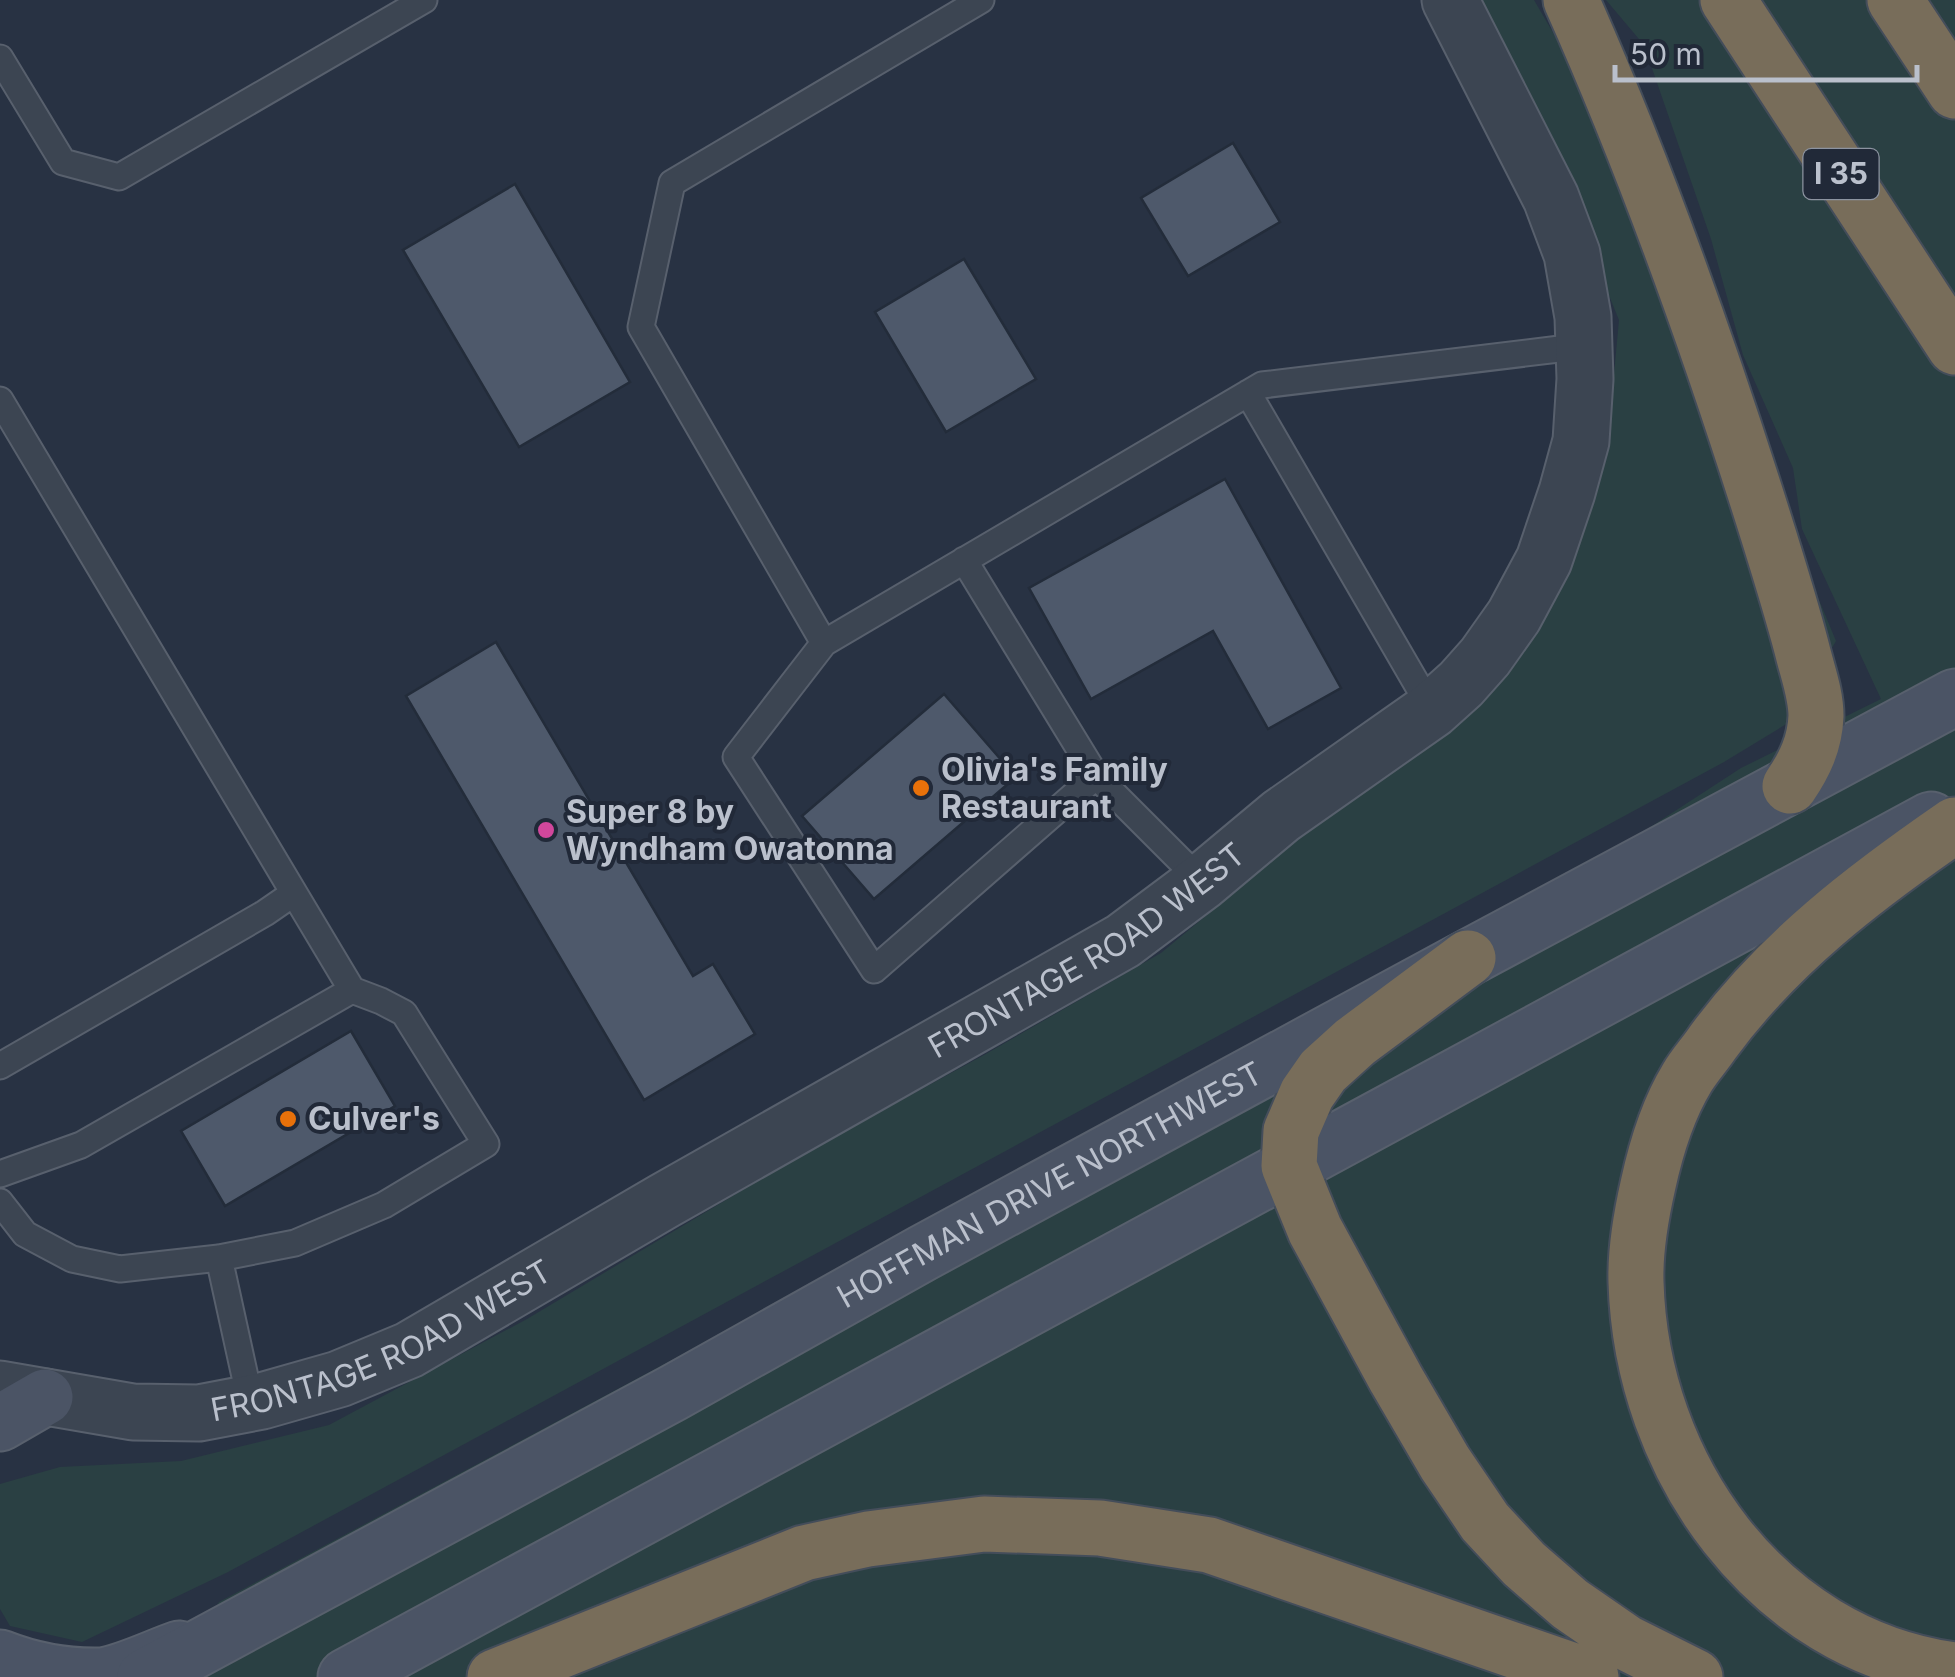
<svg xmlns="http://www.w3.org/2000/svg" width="1955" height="1677" viewBox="0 0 1955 1677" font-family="Inter,sans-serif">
<rect width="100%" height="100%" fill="#283243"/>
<path fill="#2a4043" d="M1474 0H1534L1604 120 1724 371 1836 641 1788 723 1724 762 228 1572 82 1642 10 1626 0 1609V1484L60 1467 181 1461 329 1425 527 1319 801 1155 984 1055 1161 953 1296 841 1375 781 1466 718 1516 663 1606 461 1619 320 1550 150Z
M1606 0H1955V1677H170L219 1602 1566 882 1741 768 1881 699 1802 529 1793 468 1743 355 1711 239 1644 45Z"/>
<path fill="#4e596b" stroke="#232c3a" stroke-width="2.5" d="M1233 143 1280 222 1188 276 1141 198Z
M515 184 630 382 519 447 403 250Z
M964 259 1036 379 946 432 875 312Z
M1225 479 1341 688 1268 729 1213 631 1091 699 1029 588Z
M496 642 693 976 713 964 755 1034 644 1100 406 696Z
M944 694 1016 777 874 899 802 816Z
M351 1031 395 1106 225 1206 181 1131Z"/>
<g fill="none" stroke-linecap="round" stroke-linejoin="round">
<g stroke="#58606d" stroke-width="29">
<path id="service" d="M981 0 672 183 641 327 824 643 1262 385 1584 346
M0 58 63 162 119 177 424 0
M1248 393 1432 710
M0 400 294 893 265 913 0 1066
M964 560 1096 776 1202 882
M824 643 736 757 874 970 1096 776
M294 893 352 990
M0 1174 81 1145 352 990 381 1001 404 1013 486 1144 384 1205 295 1243 219 1258 120 1269 72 1259 25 1234 0 1202
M219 1258 251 1404"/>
</g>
<g stroke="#58606d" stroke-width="59">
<g id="tertiary">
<path id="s1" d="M0 1389 133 1412 199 1413 262 1401 339 1379 409 1350 664 1201 1123 941 1202 882 1281 816 1432 710 1461 684 1485 657 1514 616 1544 560 1567 492 1581 441 1585 379 1583 317 1572 254 1551 198 1450 0"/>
</g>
</g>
<g stroke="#58606d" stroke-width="59">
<g id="secondary">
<path d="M0 1423 45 1397"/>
<path d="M0 1658C33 1671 66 1677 102 1676 126 1672 156 1657 179 1649"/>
<path id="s2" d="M145 1677 673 1393 923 1253 1468 958 1955 697"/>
<path d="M346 1677 1931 820"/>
</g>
</g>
<g stroke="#444d5a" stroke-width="59">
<path id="motorway" d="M1571 0C1649 175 1713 357 1770 540 1782 579 1794 617 1804 657 1809 676 1816 696 1816 716 1815 743 1805 764 1790 786
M1728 0 1955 347
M1895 0 1955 91
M1955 825C1865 887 1778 953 1713 1042 1705 1054 1694 1066 1687 1078 1667 1111 1656 1148 1648 1185 1641 1216 1635 1250 1636 1282 1641 1466 1766 1645 1955 1670
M1468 958 1355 1042 1323 1071 1307 1094 1291 1131 1289 1166 1315 1230 1396 1379 1445 1463 1485 1522 1524 1564 1570 1604 1625 1642 1695 1677
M495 1677 804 1553 868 1539 984 1524 1100 1528 1209 1545 1591 1677"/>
</g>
<use href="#service" stroke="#3c4552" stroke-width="25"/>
<use href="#tertiary" stroke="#3c4552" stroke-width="55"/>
<use href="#secondary" stroke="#4b5465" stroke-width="55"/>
<use href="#motorway" stroke="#786d5a" stroke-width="55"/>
</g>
<g fill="#e8710a" stroke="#212938" stroke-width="4">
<circle cx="921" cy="788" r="10"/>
<circle cx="288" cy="1119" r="10"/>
</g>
<circle fill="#d1479c" stroke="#212938" stroke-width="4" cx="546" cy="830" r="10"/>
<g text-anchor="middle" stroke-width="8" stroke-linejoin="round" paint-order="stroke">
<rect fill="#212938" stroke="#8c93a0" stroke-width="2.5" x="1803.5" y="149" width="75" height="50" rx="8"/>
<g font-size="30" font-weight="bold" fill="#bac0cc">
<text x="1841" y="184">I 35</text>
</g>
<g font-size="32" font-weight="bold" fill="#bac0cc" stroke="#212938" text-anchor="start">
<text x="941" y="781">Olivia's Family<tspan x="941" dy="37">Restaurant</tspan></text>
<text x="566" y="823">Super 8 by<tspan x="566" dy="37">Wyndham Owatonna</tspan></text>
<text x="308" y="1130">Culver's</text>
</g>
<g font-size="32" fill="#bac0cc" stroke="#212938">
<text dy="11" stroke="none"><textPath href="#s1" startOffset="1208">FRONTAGE ROAD WEST</textPath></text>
<text dy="11" stroke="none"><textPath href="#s2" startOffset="1030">HOFFMAN DRIVE NORTHWEST</textPath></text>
<text dy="11" stroke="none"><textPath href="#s1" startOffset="398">FRONTAGE ROAD WEST</textPath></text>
</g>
</g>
<path d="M1615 65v15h302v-15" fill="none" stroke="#bac0cc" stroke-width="5"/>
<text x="1630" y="65" font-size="30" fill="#bac0cc" stroke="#212938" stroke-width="8" paint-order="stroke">50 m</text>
</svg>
